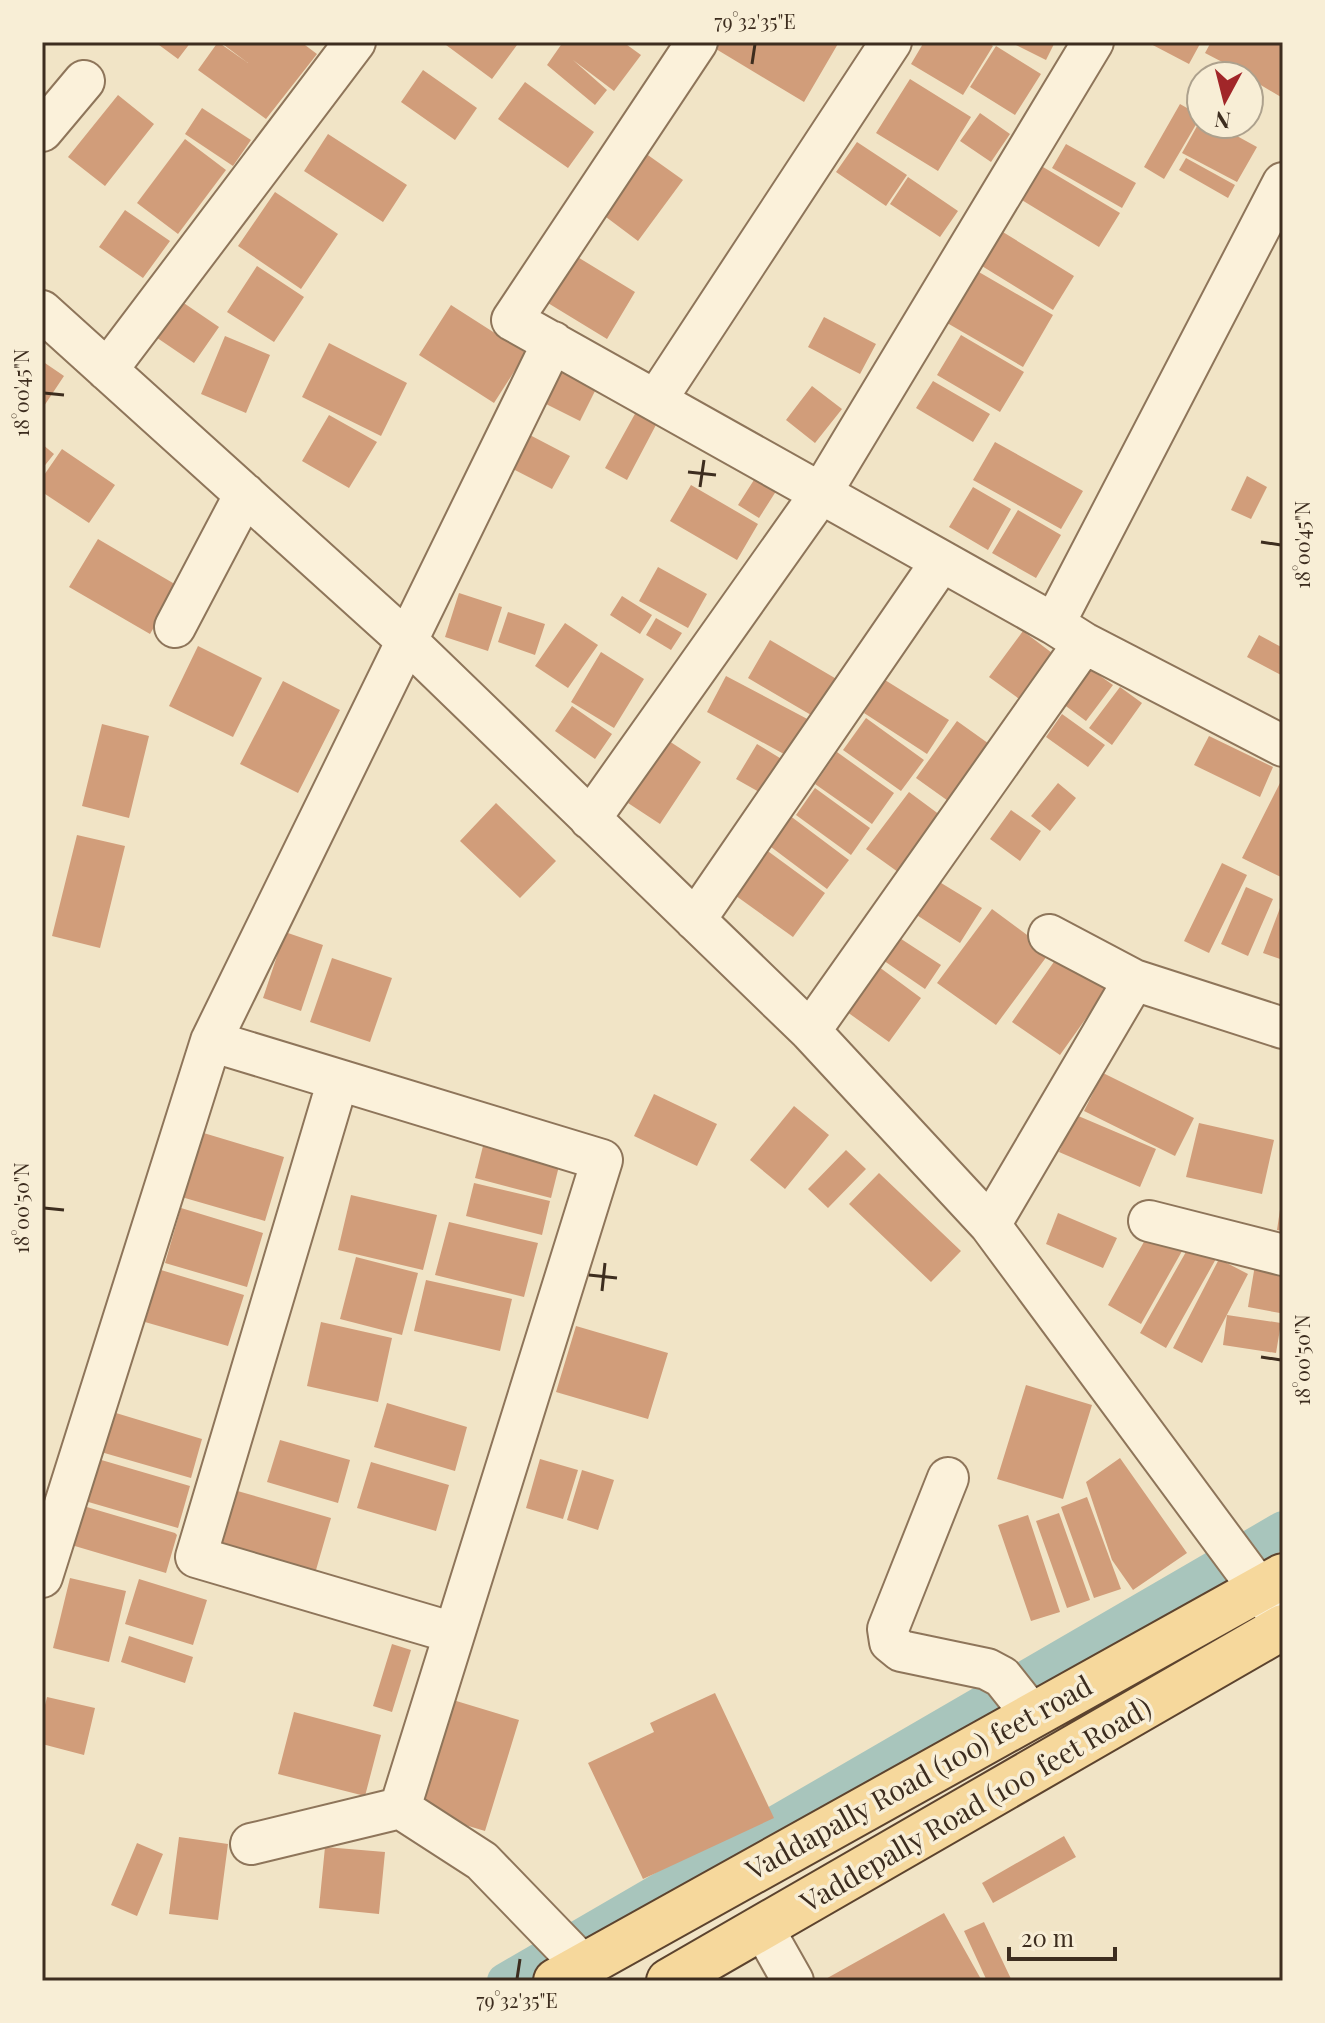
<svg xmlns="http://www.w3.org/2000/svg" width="1325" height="2023" viewBox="0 0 1325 2023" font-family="'Playfair Display',serif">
<rect width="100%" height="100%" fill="#f1e4c6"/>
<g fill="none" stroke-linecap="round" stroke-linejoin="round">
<path stroke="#a8c5bc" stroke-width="36" d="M505 1981 1283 1529"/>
</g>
<path fill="#d19d7a" d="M155 42H191L178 59Z
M218 42 248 63 220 42H301L317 54 266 119 198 70Z
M442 42H512L517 45 492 79Z
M563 42H623L641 55 614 91 573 60 607 90 595 105 547 65Z
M714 42H839L804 102 711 46Z
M924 42H987L993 46 963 95 911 64Z
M1010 42H1055L1046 60Z
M1147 42H1201L1189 64Z
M1211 42H1283L1281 97 1249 78V76L1205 53Z
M996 46 1041 74 1015 115 970 87Z
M423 70 477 108 455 140 401 102Z
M910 79 971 117 938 171 876 133Z
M525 82 594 132 568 168 498 119Z
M118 95 154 124 105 186 68 157Z
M1180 104 1201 116 1164 179 1144 167Z
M202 108 251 140 233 166 185 134Z
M980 113 1010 134 991 162 960 141Z
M1201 119V124H1215L1257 147 1237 182 1182 153Z
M328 134 407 185 383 222 304 171Z
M185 139 226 170 178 234 137 203Z
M857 142 907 175 886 206 836 172Z
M1066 144 1136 183 1122 208 1052 168Z
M638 148 683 180 638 241 594 208Z
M1186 158 1235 185 1228 198 1179 170Z
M1033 161 1120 213 1099 247 1012 194Z
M908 177 958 211 940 237 890 204Z
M275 192 338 234 301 289 238 246Z
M125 210 170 241 143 278 99 247Z
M998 229 1074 276 1053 310 977 263Z
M571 253 635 292 607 339 543 300Z
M257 266 304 297 274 342 227 312Z
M972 268 1053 315 1023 367 942 320Z
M172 295 219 327 194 363 147 331Z
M451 305 526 353 494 403 419 355Z
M824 317 876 344 860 374 808 347Z
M961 335 1024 372 1000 412 937 375Z
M225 336 270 355 246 413 201 394Z
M329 343 407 383 381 436 302 397Z
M42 361 64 376 42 409Z
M548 365 596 389 580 421 532 397Z
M933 381 990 414 973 442 916 408Z
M812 386 842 409 815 443 786 420Z
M636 412 657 423 627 480 605 468Z
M329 415 377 442 349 488 302 461Z
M526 433 570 456 552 489 509 467Z
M995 442 1083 491 1061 529 973 480Z
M42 444 54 454 42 469Z
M62 449 115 485 89 523 42 492V478Z
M759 472 780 485 759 518 738 505Z
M1247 476 1267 487 1251 519 1231 510Z
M691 485 758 524 737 560 670 521Z
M973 487 1011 509 988 550 949 527Z
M1018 510 1061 535 1036 578 992 553Z
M98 539 178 586 150 634 69 587Z
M658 567 707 594 688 628 639 601Z
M459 593 502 607 488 651 445 637Z
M622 596 652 615 640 634 610 615Z
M508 612 545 624 535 655 498 642Z
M656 618 682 633 671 650 646 635Z
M565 623 598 645 568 688 535 666Z
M1023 631 1056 656 1022 701 989 677Z
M1259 635 1283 648V676L1247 657Z
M770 640 845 684 823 722 748 678Z
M198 646 262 678 233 737 169 706Z
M601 652 644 679 614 728 571 702Z
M1082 663 1113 685 1086 721 1055 698Z
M726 676 813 722 793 759 707 712Z
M885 680 949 720 927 754 864 713Z
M283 681 340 710 298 793 240 764Z
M1120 687 1142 703 1112 745 1089 728Z
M572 706 612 734 595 759 555 731Z
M1062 714 1105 745 1088 767 1046 737Z
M866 718 924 760 901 791 843 750Z
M957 721 992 746 951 803 916 778Z
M102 724 149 736 129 818 82 806Z
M1209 736 1273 767 1260 797 1194 765Z
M669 741 701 762 660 824 628 803Z
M757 744 788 763 768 797 736 779Z
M837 752 894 793 872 824 815 784Z
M1283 777V878L1242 858Z
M1058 783 1076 798 1050 831 1031 816Z
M815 788 870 828 851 855 796 815Z
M909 792 940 815 898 872 866 849Z
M496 803 556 861 520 898 460 841Z
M1011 810 1041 831 1020 861 990 839Z
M789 815 849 860 827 889 767 844Z
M77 835 125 846 100 948 52 936Z
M765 849 825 893 793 937 732 893Z
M1222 863 1247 875 1209 953 1184 941Z
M933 878 982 908 960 943 912 912Z
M1246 887 1273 899 1248 956 1221 944Z
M1283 900V960L1263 953Z
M992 909 1050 952 996 1025 937 983Z
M285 932 323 945 301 1011 263 998Z
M892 933 941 965 925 989 877 956Z
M1058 956 1106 990 1060 1055 1012 1022Z
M332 958 392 978 370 1042 310 1022Z
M875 964 921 998 889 1042 843 1009Z
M1103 1073 1194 1118 1175 1156 1084 1111Z
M654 1094 717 1124 697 1166 634 1136Z
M794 1106 829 1135 785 1189 750 1160Z
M1076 1115 1156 1149 1140 1187 1059 1152Z
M1199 1123 1274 1140 1262 1194 1186 1177Z
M197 1131 284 1157 265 1221 178 1196Z
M484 1142 560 1162 551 1198 475 1178Z
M846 1150 866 1169 828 1208 808 1189Z
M879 1173 961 1251 931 1282 849 1204Z
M474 1183 550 1201 542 1235 466 1216Z
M351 1195 437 1215 423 1270 338 1250Z
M1281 1203H1283V1231L1277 1230Z
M181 1208 263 1233 247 1287 165 1263Z
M1058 1213 1117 1238 1103 1268 1046 1244Z
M449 1222 538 1243 524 1297 435 1275Z
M1153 1226 1186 1244 1141 1324 1108 1305Z
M1191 1243 1217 1257 1166 1348 1140 1333Z
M356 1257 418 1273 402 1335 340 1319Z
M1219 1259 1248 1274 1202 1363 1173 1348Z
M1255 1265 1283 1269 1280 1313 1248 1307Z
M161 1270 244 1295 228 1346 145 1322Z
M426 1280 512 1299 500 1351 414 1331Z
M1227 1315 1281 1323 1276 1353 1223 1345Z
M321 1322 392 1338 378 1402 307 1386Z
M576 1326 668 1353 648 1419 556 1392Z
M1026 1385 1092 1405 1063 1499 997 1479Z
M387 1403 467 1427 455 1471 374 1447Z
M106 1410 202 1439 191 1478 94 1450Z
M280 1440 350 1460 338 1503 267 1482Z
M1120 1458 1187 1553 1133 1590 1112 1560 1086 1482Z
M98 1459 190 1486 178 1528 85 1501Z
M540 1459 578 1470 563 1519 526 1508Z
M371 1462 449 1485 436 1531 357 1508Z
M582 1470 614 1480 598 1530 567 1520Z
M234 1490 331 1518 314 1577 217 1548Z
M1087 1497 1121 1589 1094 1598 1061 1507Z
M80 1505 175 1533 177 1535 166 1573 68 1544Z
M1059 1513 1090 1600 1067 1608 1036 1521Z
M1028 1515 1060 1612 1031 1621 998 1525Z
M70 1578 126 1591 109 1662 53 1648Z
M139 1579 207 1600 193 1645 125 1624Z
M129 1636 193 1657 185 1683 121 1662Z
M392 1644 411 1650 392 1712 373 1706Z
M715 1693 774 1818 643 1879 588 1763 654 1732 650 1723Z
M47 1697 95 1708 84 1755 42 1744V1717Z
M453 1700 519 1720 485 1831 419 1811Z
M294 1712 381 1735 365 1796 278 1774Z
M1064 1836 1076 1857 993 1903 982 1883Z
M179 1837 228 1844 218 1920 169 1914Z
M137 1843 163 1854 137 1916 111 1905Z
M325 1847 385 1852 379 1914 319 1908Z
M944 1913 982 1981H822Z
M984 1922 1012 1981H987L964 1931Z"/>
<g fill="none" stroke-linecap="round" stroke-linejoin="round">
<g stroke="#8e755a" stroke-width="44">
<path id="minor" d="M697 42 512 320 1054 624 1084 643 1283 746
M42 131 84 81
M42 311 406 640 810 1031 990 1225 1277 1613
M107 370 355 42
M656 400 891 42
M1054 624 1283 183
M175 627 245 494
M590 819 821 493 1093 42
M695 920 941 562
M1049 935 1134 980 1283 1028
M810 1031 1084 643
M211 1041 602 1160 400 1808
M338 1080 196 1557 454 1633
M1149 1221 1283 1255
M990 1225 1134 980
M948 1478 888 1629 890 1642 901 1651 987 1669 1002 1677 1033 1716
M42 1577 211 1041 553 342
M251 1844 400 1808 482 1861 570 1952 579 1967
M763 1928 793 1981"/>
</g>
<g stroke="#5c432e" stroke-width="48">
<path id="major" d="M556 1981 1283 1576
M669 1981 1283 1627"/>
</g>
<use href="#minor" stroke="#fbf1da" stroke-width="40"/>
<use href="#major" stroke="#f6d89c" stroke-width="44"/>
</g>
<path fill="none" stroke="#3d2d1f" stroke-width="3" d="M752 64 755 44M44 393 64 395M688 472 716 475M700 487 704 460M1261 542 1281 545M44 1208 64 1210M589 1275 617 1278M602 1291 605 1263M1261 1357 1281 1360M517 1979 520 1959"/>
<g text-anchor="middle" stroke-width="7" stroke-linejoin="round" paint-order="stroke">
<g font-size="28" fill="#3d2d1f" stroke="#f8eed6">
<text transform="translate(919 1778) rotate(-29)" y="10">Vaddapally Road (100) feet road</text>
<text transform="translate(976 1805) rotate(-30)" y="10">Vaddepally Road (100 feet Road)</text>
</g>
</g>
<rect width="1325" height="2023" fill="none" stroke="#f8eed6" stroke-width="88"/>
<g transform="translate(1225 100) rotate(187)"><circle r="38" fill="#f8eed6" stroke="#ada18d" stroke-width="2"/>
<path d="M0-6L14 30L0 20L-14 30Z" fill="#a12629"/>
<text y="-12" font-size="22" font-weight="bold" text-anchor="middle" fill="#3d2d1f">N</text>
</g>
<path d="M1009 1947v12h106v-12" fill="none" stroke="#3d2d1f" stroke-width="4"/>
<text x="1021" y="1947" font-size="24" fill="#3d2d1f" stroke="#f8eed6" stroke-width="6" paint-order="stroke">20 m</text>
<rect x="44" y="44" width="1237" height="1935" fill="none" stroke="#3d2d1f" stroke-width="3"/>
<g font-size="20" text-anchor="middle" fill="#3d2d1f">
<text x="755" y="29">79°32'35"E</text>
<text transform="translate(22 393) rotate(-90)" y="7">18°00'45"N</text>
<text transform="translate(1303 545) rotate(-90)" y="7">18°00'45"N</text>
<text transform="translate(22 1208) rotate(-90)" y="7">18°00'50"N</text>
<text transform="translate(1303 1360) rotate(-90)" y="7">18°00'50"N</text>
<text x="517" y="2008">79°32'35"E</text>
</g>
</svg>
